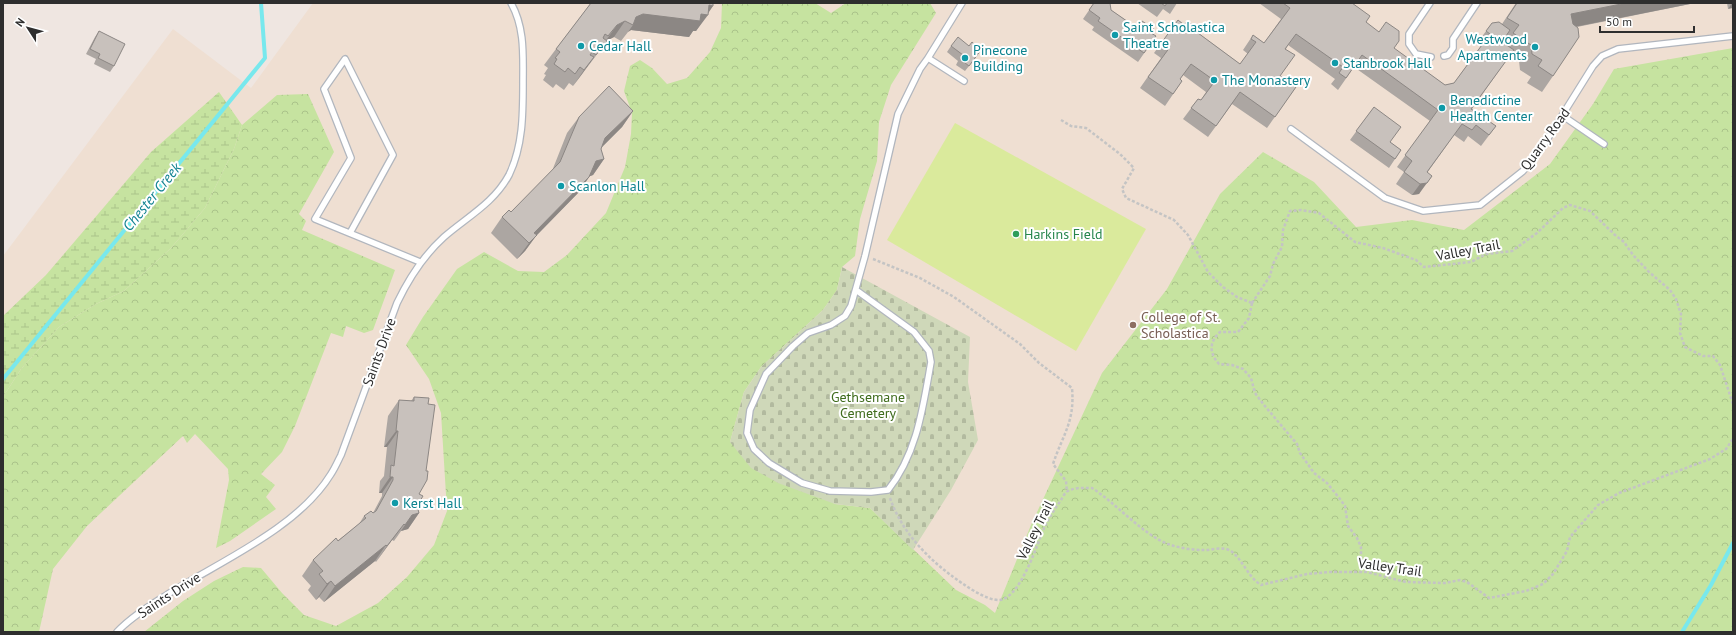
<svg xmlns="http://www.w3.org/2000/svg" width="1736" height="635" viewBox="0 0 1736 635" font-family="'PT Sans',sans-serif">
<defs>
<pattern id="forest-crowns" width="20" height="18" patternUnits="userSpaceOnUse"><rect width="20" height="18" fill="#c6e3a0"/><path d="M2 6a3 3 0 1 1 6 0M12 15a3 3 0 1 1 6 0" fill="none" stroke="#aac38a"/></pattern>
<pattern id="wetland-marsh" width="20" height="14" patternUnits="userSpaceOnUse"><rect width="20" height="14" fill="#c6e3a0"/><path d="M1 5h8M5 5V1M11 12h8M15 12V8" fill="none" stroke="#aac38a"/></pattern>
<pattern id="cemetery-stones" width="16" height="16" patternUnits="userSpaceOnUse"><rect width="16" height="16" fill="#cfd8b9"/><path d="M2 7V4a2 2 0 0 1 4 0v3zM10 15v-3a2 2 0 0 1 4 0v3z" fill="#b2ba9f"/></pattern>
</defs>
<rect width="100%" height="100%" fill="#efe6e1"/>
<path fill="#efdfd2" d="M313 3H1733V614L1720 632H3V256L173 29 251 88Z"/>
<path fill="url(#forest-crowns)" d="M722 3H815L831 13 846 3H930L936 13 891 85 879 122 877 161 860 219 855 256 842 267 837 290 823 310 761 367 744 392 730 442 835 504 870 508 956 590 985 605 995 613 1031 525 1102 373 1167 289 1220 194 1263 152 1314 182 1356 227 1412 220 1464 230 1550 164 1593 104 1614 69 1733 48V632H144L183 601 214 581 243 567 261 568 282 593 304 615 336 626 378 603 407 577 434 545 447 511 441 413 429 379 406 345 423 317 457 269 484 252 518 271 544 272 567 255 606 213 625 167 631 134 632 113 624 91 630 66 640 60 652 68 667 84 687 78 710 52 721 28Z
M308 94 334 152 299 214 306 221 302 230 395 270 373 330 364 333 346 326 343 337 331 333 295 426 282 452 261 474 275 485 266 497 276 509 230 541 216 548 229 480 228 469 195 434 187 443 183 436 87 526 53 569 39 632H3V397L21 369 59 327 96 304 124 291 171 248 205 208 234 149 242 125 277 95Z"/>
<path fill="url(#wetland-marsh)" d="M219 92 242 125 234 149 205 208 171 248 124 291 96 304 59 327 21 369 3 397V316L46 275 151 152Z"/>
<path fill="url(#cemetery-stones)" d="M842 267 970 337 968 382 978 440 951 490 913 550 870 508 835 504 778 483 751 468 730 442 744 392 761 367 823 310 837 290Z"/>
<path fill="#daea9c" d="M955 123 1146 229 1076 351 887 240Z"/>
<g fill="none" stroke-linecap="round" stroke-linejoin="round">
<path stroke="#78e8ed" stroke-width="4" d="M3 379 265 58 261 3
M1682 632 1711 585 1733 543"/>
<g stroke="#b1b6be" stroke-width="8">
<path id="service" d="M962 3 928 58 964 81
M1430 3 1409 34V44L1416 54 1431 57
M1444 56 1448 55 1453 48V39L1477 3
M1563 116 1604 144
M1291 129 1385 198 1423 211 1480 205 1523 171 1543 146 1593 66 1602 56 1618 49 1733 36
M350 233 393 155 345 59 324 89 351 158 315 219 420 262
M856 290 914 332 929 351 931 362C923 407 917 454 888 490L871 492 830 491 802 483 769 463 754 449 747 433 750 410 766 374 793 346 808 333 831 325 845 316 851 306 865 256 898 114 920 69 928 58
M117 632C131 617 151 605 168 594 221 561 298 528 331 474 335 468 338 461 341 455L397 303C409 278 423 256 444 237 467 217 494 203 509 175 523 146 523 114 523 83 523 55 525 28 511 3"/>
</g>
<path stroke="#c4c4c4" stroke-width="2.5" stroke-dasharray="3 2" stroke-linecap="butt" d="M1061 120 1071 126 1086 128 1120 154 1134 168 1122 189 1126 198 1174 220 1188 235 1208 272 1223 287 1237 297 1252 303
M873 259 920 278 954 297 1020 344 1039 363 1072 388C1075 422 1063 434 1053 464L1066 481 1067 492
M1252 303 1270 276 1273 264 1282 247 1283 230 1290 211 1301 210 1319 213 1355 242 1383 248 1416 260 1424 267 1471 262 1486 254 1512 251 1537 233 1563 208 1570 205 1590 211 1615 235 1624 242 1633 255 1649 272 1670 290 1676 299 1681 314 1680 333 1685 347 1703 356H1713L1720 365 1733 404
M1252 303 1249 318 1238 332H1220C1209 342 1209 353 1219 364L1232 365 1243 369 1251 378 1255 393 1264 405 1297 444 1300 453 1314 473 1327 483 1340 499 1345 506 1348 526 1357 538 1361 547V572
M890 498C901 530 925 556 952 576 963 584 986 601 1000 600 1021 597 1037 544 1045 526 1049 518 1054 510 1059 503 1062 499 1064 493 1068 491 1076 487 1084 488 1092 488 1117 504 1142 534 1168 544 1179 548 1192 550 1204 550 1213 550 1223 546 1231 551 1243 560 1248 577 1261 585L1307 574 1330 572H1367L1406 582 1445 583 1460 580 1467 582 1489 598 1526 591 1543 584 1553 574 1567 551 1570 537 1598 505 1619 493 1710 459 1726 449 1733 439"/>
<use href="#service" stroke="#fff" stroke-width="5.5"/>
</g>
<path fill="#aca6a2" fill-rule="evenodd" d="M591 3 708 13 696 31H693L689 37 631 30 628 32 621 41 614 37 606 41 595 57 573 86 569 83 564 90 556 84 553 88 543 80 546 75 544 74 548 68 544 65 556 49Z
M1094 3 1111 10 1137 28 1142 21 1151 33 1156 36 1138 62 1092 30 1094 27 1083 19Z
M1137 3H1177L1170 14 1163 9 1157 17Z
M1259 3H1352L1366 22 1394 49 1445 85 1454 83 1482 45 1478 42 1492 23 1502 24 1516 3H1691L1690 4 1577 27 1553 76 1542 92 1527 83 1531 77 1520 70 1519 61 1510 55 1472 109 1496 126 1481 146 1468 136 1464 142 1454 135 1427 173 1419 194 1412 195 1396 184 1404 172 1397 167 1430 121 1354 67 1338 90 1331 84 1335 79 1288 45 1286 49 1280 76 1296 87 1267 128 1232 104 1208 137 1183 119 1198 99 1201 100 1206 92 1183 75 1180 79 1182 81 1165 106 1140 88 1161 58 1154 53 1178 20 1198 33 1240 64 1248 54 1243 50 1253 35 1264 43 1281 19ZM1504 39 1507 41 1505 44 1502 42Z
M1727 3H1733L1728 9Z
M99 31 114 66 110 72 94 64 96 59 86 54 95 37Z
M951 46 977 56 965 71 956 65 958 61 947 52Z
M1374 107 1390 142 1401 150 1389 168 1350 140Z
M633 111 622 127 602 147 601 149 604 159 593 175 590 176 578 193 536 236 525 251 517 259 491 233 502 217 511 212 552 171 567 133 579 117Z
M414 397 419 494 417 506 419 513 408 529 401 531 394 541 392 540 376 562 375 561 324 602 319 597 316 600 308 590 311 586 302 576 313 560 359 524 364 516 373 513 382 496V493H379L380 481 384 476 387 447H384L388 416 399 400 411 401Z"/>
<path fill="#8c8784" d="M1626 3H1691L1690 4 1559 30 1571 14Z
M1732 3H1733V8L1728 9Z
M709 5 713 6 707 15H708L696 31H693L689 37 631 30 628 32 633 25 636 17 643 14H701Z
M625 21 614 37 606 41 597 53 617 25Z
M594 57 582 74 573 86 584 70Z
M633 111 622 127 594 155 605 138Z
M604 159 593 175 585 178 596 161Z
M1432 176 1419 194 1412 195 1420 184Z
M589 177 578 193 536 236 525 251 517 259 529 243 534 233Z
M396 431H398L387 447H384Z
M390 477H393L382 493H379Z
M419 513 408 529 401 531 394 541 412 515Z
M404 524 392 540 376 562 387 546Z
M386 545 375 561 324 602 335 586Z
M331 581 319 597 316 600 327 584Z"/>
<path fill="#c8c1bc" stroke="#8c8784" d="M591 3H713V6L709 5 708 15 701 14 700 21 643 14 636 17 633 25 625 21 617 25 608 36 605 34 603 38 607 41 596 55 592 52 590 55 594 57 584 70 580 67 575 74 568 68 565 72 554 64 557 59 555 58 560 52 556 49Z
M1094 3H1110L1111 10 1144 33 1147 29 1140 24 1142 21 1154 29 1151 33 1156 36 1144 53 1098 21 1100 18 1089 10Z
M1161 3H1167L1165 6Z
M1283 3H1352L1370 16 1366 22 1379 32 1386 22 1399 31V41L1394 48 1445 85 1454 83 1490 34 1486 31 1492 23 1499 22 1510 30 1502 42 1514 50 1471 109 1496 126 1489 135 1476 125 1472 130 1462 124 1427 172 1432 176 1427 183 1420 184 1404 172 1412 161 1405 155 1438 110 1362 55 1346 78 1339 73 1343 67 1296 34 1285 49 1295 55 1280 76 1296 87 1275 117 1240 92 1216 126 1191 108 1198 99 1201 100 1215 81 1191 64 1180 79 1182 81 1173 94 1148 77 1170 47 1162 42 1178 20 1184 25 1187 21 1200 30 1198 33 1240 64 1256 42 1251 39 1253 35 1264 43 1290 8Z
M1517 3H1626L1571 14 1573 24 1578 28 1579 37 1553 76 1538 66 1542 60 1532 54 1531 45 1513 33 1519 25 1507 18Z
M99 31 125 44 114 66 98 58 100 54 90 49Z
M958 37 969 46 972 42 981 50 969 66 960 59 963 55 951 46Z
M609 86 633 111 605 138 601 149 604 159 596 161 589 177 534 233 537 235 529 243 502 217 509 210 511 212 560 162 579 117Z
M1374 107 1401 127 1390 142 1401 150 1395 159 1356 131Z
M414 397 429 398 428 404 435 405 426 471H428L427 480 419 494 423 496 417 506 419 513 412 515 405 525 404 524 387 546 386 545 335 586 331 581 327 584 319 574 323 571 313 560 336 538 338 541 366 518 364 516 371 511 373 513 376 511 393 480V477H390L391 465 394 466 398 431H396L399 400 414 401Z"/>
<g fill="#0f9aa8" stroke="#fff" stroke-width="1.5">
<circle cx="1115" cy="35" r="4"/>
<circle cx="581" cy="46" r="4"/>
<circle cx="1535" cy="47" r="4"/>
<circle cx="965" cy="58" r="4"/>
<circle cx="1335" cy="63" r="4"/>
<circle cx="1214" cy="80" r="4"/>
<circle cx="1442" cy="108" r="4"/>
<circle cx="561" cy="186" r="4"/>
<circle cx="395" cy="503" r="4"/>
</g>
<circle fill="#2e9e5b" stroke="#fff" stroke-width="1.5" cx="1016" cy="234" r="4"/>
<circle fill="#8d6e63" stroke="#fff" stroke-width="1.5" cx="1133" cy="325" r="4"/>
<g text-anchor="middle" stroke-width="4" stroke-linejoin="round" paint-order="stroke">
<g font-size="14" fill="#0d838f" stroke="#fff" text-anchor="start">
<text x="1123" y="32">Saint Scholastica<tspan x="1123" dy="16">Theatre</tspan></text>
<text x="1527" y="44" text-anchor="end">Westwood<tspan x="1527" dy="16">Apartments</tspan></text>
<text x="589" y="51">Cedar Hall</text>
<text x="973" y="55">Pinecone<tspan x="973" dy="16">Building</tspan></text>
<text x="1343" y="68">Stanbrook Hall</text>
<text x="1222" y="85">The Monastery</text>
<text x="1450" y="105">Benedictine<tspan x="1450" dy="16">Health Center</tspan></text>
<text x="569" y="191">Scanlon Hall</text>
<text x="403" y="508">Kerst Hall</text>
</g>
<g font-size="14" fill="#2e2e2e" stroke="#fff">
<text transform="translate(1545 139) rotate(-54)" y="5">Quarry Road</text>
<text transform="translate(1468 250) rotate(-11)" y="5">Valley Trail</text>
<text transform="translate(379 352) rotate(-70)" y="5">Saints Drive</text>
<text transform="translate(1035 530) rotate(-63)" y="5">Valley Trail</text>
<text transform="translate(1390 567) rotate(8)" y="5">Valley Trail</text>
<text transform="translate(169 595) rotate(-33)" y="5">Saints Drive</text>
</g>
<g font-size="14" fill="#27864d" stroke="#fff" text-anchor="start">
<text x="1024" y="239">Harkins Field</text>
</g>
<g font-size="14" fill="#785e54" stroke="#fff" text-anchor="start">
<text x="1141" y="322">College of St.<tspan x="1141" dy="16">Scholastica</tspan></text>
</g>
<g font-size="14" fill="#3f6c1d" stroke="#fff">
<text x="868" y="402">Gethsemane<tspan x="868" dy="16">Cemetery</tspan></text>
</g>
<g font-size="15" font-style="italic" fill="#118291" stroke="#fff">
<text transform="translate(152 197) rotate(-51)" y="5">Chester Creek</text>
</g>
</g>
<rect width="1736" height="635" fill="none" stroke="#2e2e2e" stroke-width="8"/>
<g transform="translate(28 28) rotate(306)" stroke="#ffffff" stroke-width="3" paint-order="stroke">
<path d="M0-3L7 15L0 10L-7 15Z" fill="#2e2e2e"/>
<text y="-6" font-size="11" font-weight="bold" text-anchor="middle" fill="#2e2e2e">N</text>
</g>
<path d="M1600 26v6h94v-6" fill="none" stroke="#2e2e2e" stroke-width="2"/>
<text x="1606" y="26" font-size="12" fill="#2e2e2e" stroke="#ffffff" stroke-width="3" paint-order="stroke">50 m</text>
</svg>
